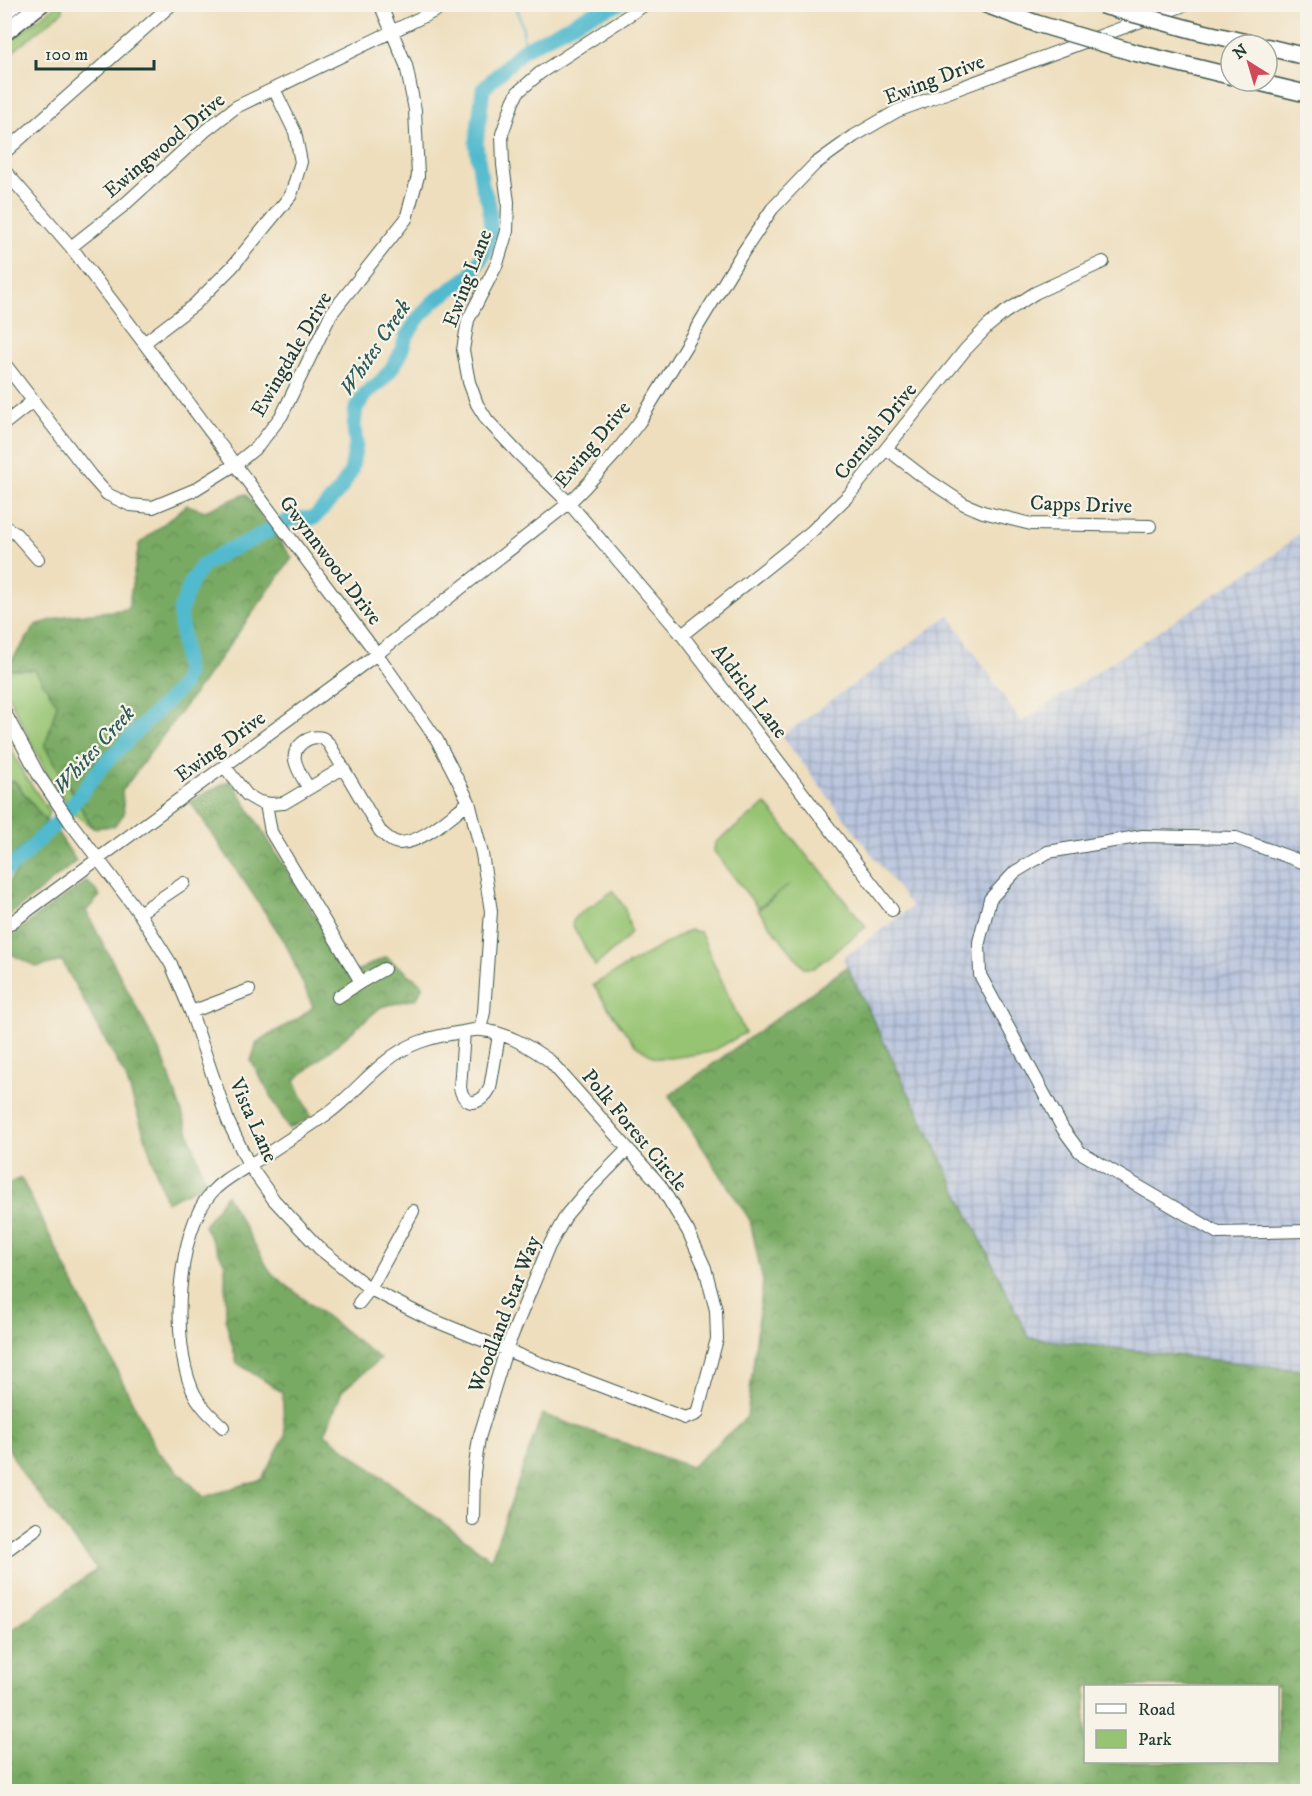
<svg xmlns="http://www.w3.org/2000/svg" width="1312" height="1796" viewBox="0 0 1312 1796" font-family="'IM FELL DW Pica',serif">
<defs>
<pattern id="industrial-grid" width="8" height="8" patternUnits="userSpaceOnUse" patternTransform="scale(1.5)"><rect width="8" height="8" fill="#b9c5de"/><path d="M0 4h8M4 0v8" fill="none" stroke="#96a1b5"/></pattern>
<pattern id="forest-crowns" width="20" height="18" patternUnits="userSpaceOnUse" patternTransform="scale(1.5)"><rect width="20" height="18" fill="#79aa64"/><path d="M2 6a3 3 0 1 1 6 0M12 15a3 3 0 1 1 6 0" fill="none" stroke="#638c53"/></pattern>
</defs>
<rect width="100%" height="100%" fill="#f7f3e8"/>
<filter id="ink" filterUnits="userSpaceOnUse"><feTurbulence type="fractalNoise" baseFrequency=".0167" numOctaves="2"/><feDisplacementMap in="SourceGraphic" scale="12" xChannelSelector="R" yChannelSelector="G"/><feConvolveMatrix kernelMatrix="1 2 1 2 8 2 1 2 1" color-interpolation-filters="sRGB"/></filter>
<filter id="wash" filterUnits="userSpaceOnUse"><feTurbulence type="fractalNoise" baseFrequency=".008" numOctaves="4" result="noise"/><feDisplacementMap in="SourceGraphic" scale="24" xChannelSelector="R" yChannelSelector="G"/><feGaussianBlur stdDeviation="1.35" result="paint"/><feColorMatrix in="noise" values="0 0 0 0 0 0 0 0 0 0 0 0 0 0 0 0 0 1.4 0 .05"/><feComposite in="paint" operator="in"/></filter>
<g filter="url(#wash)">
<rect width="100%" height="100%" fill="#eedebd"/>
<path fill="url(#industrial-grid)" d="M1307 527V1371L1029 1338 944 1179 843 958 912 907 782 736 949 615 1021 722 1271 557Z"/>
<path fill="#97c472" stroke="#5b8053" stroke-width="1.5" d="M57 5H63V11L5 58V45Z
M5 670H35L58 704 45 747 93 828 74 814 49 778 5 689Z
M4 734 22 771 49 811 46 822 15 781 5 783Z
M766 804 814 865 816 864 866 927 814 968H804L758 910 790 884 758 908 714 851 715 843Z
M613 891 625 908 631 932 626 939 595 966 572 924 575 917Z
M689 930 700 932 745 1033 711 1052 671 1058H655L636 1046 618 1022 593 985Z"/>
<path fill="url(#forest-crowns)" stroke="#4c744c" stroke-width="1.5" fill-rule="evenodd" d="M246 494 292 558 212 669 122 791 124 814 114 826 93 828 45 746 57 704 35 670H5L36 625 66 616 128 609 139 544 187 505 205 511Z
M231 780 351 974 386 957 423 985 417 998 381 1007 295 1080 311 1117 289 1129 251 1061 257 1042 299 1018 313 1007 285 942 190 801Z
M14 781 46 822 5 865V783Z
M56 830 76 861 5 919V886L27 858Z
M87 881 100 896 86 911 164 1060 206 1183 166 1202 126 1078 62 961 37 967 5 951V942L37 916Z
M847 967 1029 1338 1307 1371V1791H5V1635L97 1569 22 1473 5 1442V1185L21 1178 157 1451 204 1497 262 1479 285 1436 282 1392 237 1363 226 1322 225 1264 204 1226 226 1195 271 1273 380 1359 342 1391 325 1434 491 1559 542 1414 691 1467 747 1417 763 1282 750 1220 669 1096ZM1278 1686V1762H1086V1686Z"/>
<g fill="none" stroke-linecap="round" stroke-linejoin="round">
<path stroke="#51bace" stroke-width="2" d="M516 4 523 29V50"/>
<path stroke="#51bace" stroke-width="15" d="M4 871 23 857 40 838 60 820 103 765 181 687 186 674 180 611 192 580 203 565 226 551 247 542 291 519 314 518 340 490 351 471 356 445 354 426 356 408 366 393 380 382 389 372 399 357 406 337 417 320 433 302 471 275 484 253 491 231 489 204 482 185 476 144 483 89 523 50 587 16 618 4"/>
</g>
</g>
<g filter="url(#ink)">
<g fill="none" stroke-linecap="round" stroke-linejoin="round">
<g stroke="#3e5549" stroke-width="14">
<path id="minor" d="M646 4 540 73 518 92 513 102 502 134 503 165 508 202 507 231 497 264 468 320 463 350 469 382 477 404 487 420 518 453 569 503 682 635 892 910
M4 153 172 4
M4 170 71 247 144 343 377 654 437 740 469 802 482 854 491 911 484 1012 480 1030
M71 247 123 206 205 131 236 107 449 4
M144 343 194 305 232 267 291 195 301 162 295 132 274 89
M4 363 91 476 107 494 130 505 153 507 194 490 236 464 258 446 282 415 331 314 406 219 418 176 415 110 406 65 380 4
M4 424 33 401
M887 449 922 476 964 504 983 512 1031 524 1150 526
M4 526 16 534 38 559
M682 635 811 532 849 495 965 350 988 326 1004 313 1035 293 1103 262
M4 711 38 774 70 822 139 913 171 964 191 1012 228 1121 249 1165 274 1200 319 1248 370 1289 428 1318 521 1356 685 1418 697 1414 717 1339 716 1310 705 1268 688 1231 660 1185 550 1061C530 1047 506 1032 481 1030 475 1029 468 1031 463 1032 433 1036 407 1043 384 1063 364 1079 348 1099 327 1114 302 1131 277 1148 251 1164 237 1173 222 1180 211 1193 176 1233 171 1341 192 1389 198 1404 211 1416 223 1427
M225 767 247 795 259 802 270 804 284 803 343 768
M308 787C303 779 297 770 295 760 292 747 309 734 322 738 325 739 327 742 329 744L380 831C386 836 392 843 400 843 424 842 450 816 469 802
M266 804 271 832 361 982 338 997
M1308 864 1236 838 1143 836 1048 852 1015 872 990 899 979 942 980 975 1063 1129 1080 1152 1218 1233 1308 1231
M139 913 184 883
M4 928 377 654 569 503 584 488 614 455 640 421 738 260 772 209 815 164 854 136 897 111 1187 4
M361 982 384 969
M191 1012 249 990
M464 1032 460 1088C465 1109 482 1104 490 1088L499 1035
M359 1303 370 1289 413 1211
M473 1519 474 1472 479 1438 506 1350 549 1246 567 1214 583 1195 628 1149
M4 1552 37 1528"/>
</g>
<g stroke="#3e5549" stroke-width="19">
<path id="highway" d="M985 4 1035 23
M4 12 14 4
M1197 31 1257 45
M4 33 41 4
M1267 47 1308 57
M1132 52 1231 76
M1253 81 1308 94"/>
</g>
<use href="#minor" stroke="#fff" stroke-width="12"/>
<use href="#highway" stroke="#fff" stroke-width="16"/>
<g stroke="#3e5549" stroke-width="19" stroke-linecap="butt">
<path id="highway-bridge" d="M1101 5 1197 31
M1035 23 1132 52"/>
</g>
<use href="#highway-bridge" stroke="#fff" stroke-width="16"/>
</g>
</g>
<g text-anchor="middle" stroke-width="4.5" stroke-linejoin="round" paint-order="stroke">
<g font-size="21" fill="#1f3d34" stroke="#f7f3e8">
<text transform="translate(934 79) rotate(-21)" y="7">Ewing Drive</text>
<text transform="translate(164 145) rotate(-40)" y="7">Ewingwood Drive</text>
<text transform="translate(467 278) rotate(-69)" y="7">Ewing Lane</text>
<text transform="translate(291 354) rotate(-60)" y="7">Ewingdale Drive</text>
<text transform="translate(875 431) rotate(-51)" y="7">Cornish Drive</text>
<text transform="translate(592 444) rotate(-50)" y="7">Ewing Drive</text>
<text transform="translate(1081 504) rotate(2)" y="7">Capps Drive</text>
<text transform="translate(331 560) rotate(53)" y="7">Gwynnwood Drive</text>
<text transform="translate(750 691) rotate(53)" y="7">Aldrich Lane</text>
<text transform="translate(220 746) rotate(-36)" y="7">Ewing Drive</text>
<text transform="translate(254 1120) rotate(66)" y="7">Vista Lane</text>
<text transform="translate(635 1130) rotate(50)" y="7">Polk Forest Circle</text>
<text transform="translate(504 1314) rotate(-69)" y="7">Woodland Star Way</text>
</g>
<g font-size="22" font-style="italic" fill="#2c5c5a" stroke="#f7f3e8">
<text transform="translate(374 347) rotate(-56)" y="8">Whites Creek</text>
<text transform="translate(93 749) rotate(-48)" y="8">Whites Creek</text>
</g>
</g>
<rect width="1312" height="1796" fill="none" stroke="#f7f3e8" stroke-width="24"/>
<rect x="1084" y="1685" width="195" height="78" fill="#f7f3e8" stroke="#a1aaa0" stroke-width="1.5"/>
<rect x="1096" y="1704" width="30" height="9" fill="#ffffff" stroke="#a1aaa0" stroke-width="1.5"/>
<text x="1138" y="1715" font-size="18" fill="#1f3d34">Road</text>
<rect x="1096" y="1730" width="30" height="18" fill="#97c472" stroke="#a1aaa0" stroke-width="1.5"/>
<text x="1138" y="1745" font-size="18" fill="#1f3d34">Park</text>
<g transform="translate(1249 63) rotate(323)"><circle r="28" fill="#f7f3e8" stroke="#a1aaa0" stroke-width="1.5"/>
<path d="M0-4.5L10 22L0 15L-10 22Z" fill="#d1495b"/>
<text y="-9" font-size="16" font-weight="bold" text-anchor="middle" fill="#1f3d34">N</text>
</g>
<path d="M36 60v9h118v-9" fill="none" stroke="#1f3d34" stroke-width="3"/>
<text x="45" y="60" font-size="18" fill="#1f3d34" stroke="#f7f3e8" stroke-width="4.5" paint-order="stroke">100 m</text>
</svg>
